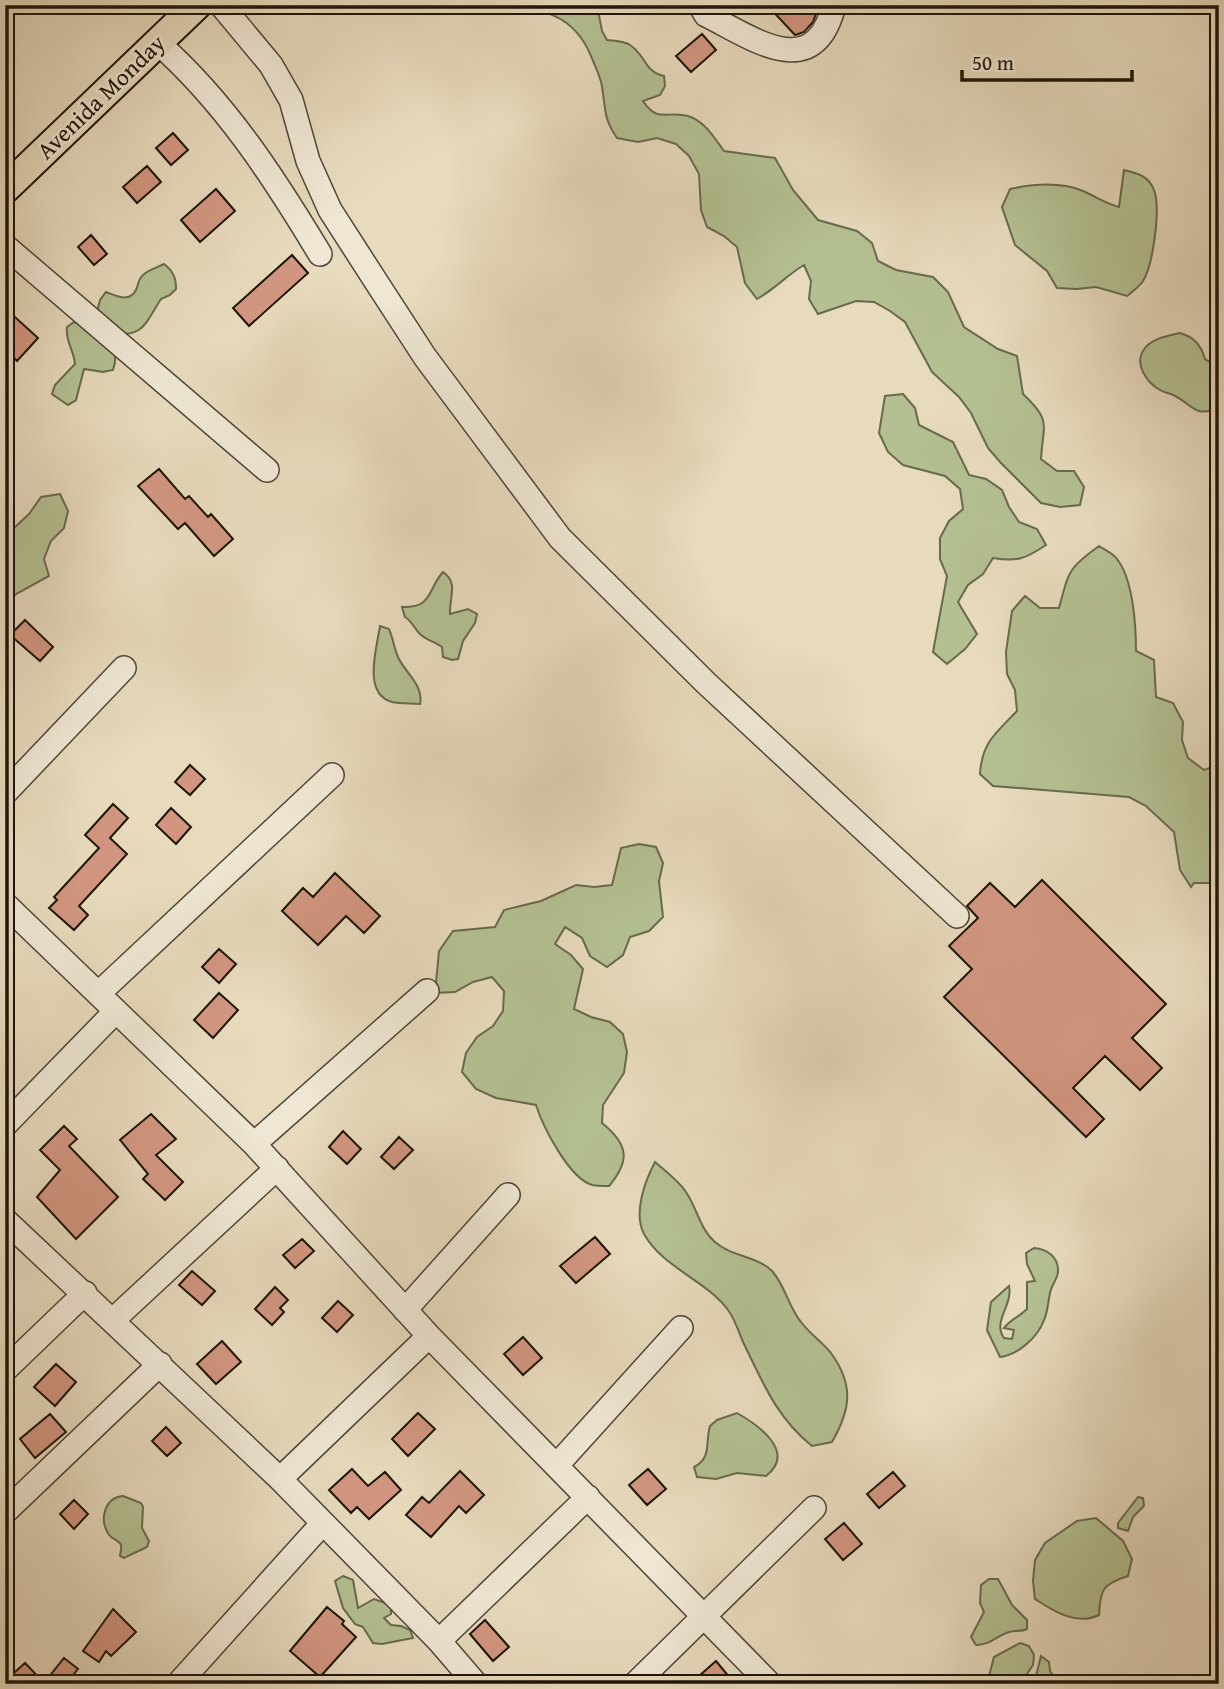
<svg xmlns="http://www.w3.org/2000/svg" width="1224" height="1689" viewBox="0 0 1224 1689" font-family="'Gentium Book Plus',serif">
<rect width="100%" height="100%" fill="#e7dabd"/>
<filter id="stains"><feTurbulence type="fractalNoise" baseFrequency=".00286" numOctaves="4"/><feColorMatrix values="0 0 0 0 .2 0 0 0 0 .09 0 0 0 0 .02 0 0 0 .5 -.17"/></filter>
<radialGradient id="worn" r=".72"><stop offset=".6" stop-color="#630" stop-opacity="0"/><stop offset="1" stop-color="#630" stop-opacity=".3"/></radialGradient>
<path fill="#b4c092" stroke="#686a4e" stroke-width="2" d="M510 5H597L602 31 607 40C614 41 624 41 630 45 646 55 644 72 664 76L665 86 660 95 643 101C658 124 668 110 688 116 705 121 715 139 724 151L775 158 793 190 818 220 857 231 872 243 878 261 896 270 933 277 948 292 964 327 998 349 1017 356 1023 394C1052 421 1043 424 1041 459L1057 471H1074L1084 487 1080 505 1060 507 1041 503 1000 462 988 448 971 413 959 397 932 372 905 322 890 311 874 302 856 301 818 314 809 299 811 281 804 265C787 275 775 289 757 299L745 283 737 247 724 236 707 227 701 210 699 174 689 156 676 144 657 138 638 142 617 138C603 118 606 109 602 87 601 78 597 70 593 61 578 20 551 10 510 5Z
M1124 170C1137 173 1149 176 1154 190 1161 208 1153 265 1143 281 1139 287 1132 292 1127 296L1096 287 1077 289 1057 288 1047 271 1015 245 1002 207 1010 189C1033 184 1061 182 1083 191 1097 197 1104 203 1119 207Z
M164 264C173 271 176 277 176 289L170 295 161 299C144 325 144 338 109 333 114 346 118 356 113 370L103 372 84 369 76 400 68 405 52 394 55 385 75 364C74 350 65 341 67 327L74 322 83 323 97 312 100 300 106 292C117 296 129 303 136 290 138 286 138 282 140 279 144 271 156 268 164 264Z
M1180 333C1194 337 1201 345 1205 359L1213 364 1219 360V407C1195 419 1193 405 1175 396 1171 393 1164 393 1160 390 1146 382 1133 363 1145 348 1153 338 1168 336 1180 333Z
M903 394 915 408 919 425 953 442 969 475 986 479 1002 490 1009 507 1019 522 1037 529 1046 545C1025 559 1017 562 993 558L983 574 968 585 958 602 977 634 965 649 947 664 933 652 947 576 940 559V538L949 521 963 509 960 489 945 476 903 465 888 452 879 433 885 396Z
M60 494 68 511 64 528 51 541 44 559 49 576 16 594 5 604V522L15 527 29 514 41 497Z
M1099 546C1105 550 1113 553 1117 559 1133 579 1136 625 1136 651L1154 660 1156 697 1173 703 1183 722 1182 740 1188 758 1204 770 1219 765V870L1212 883H1194L1191 887 1180 870 1174 832 1146 806 1129 797 993 786 980 774C982 742 996 733 1017 711L1015 690 1007 674 1006 652 1012 611 1025 596 1040 608H1059C1069 572 1067 569 1099 546Z
M443 572C459 583 449 597 450 614L468 609 477 614 475 623 463 641 458 659 452 660 443 657 442 647C435 642 427 640 421 635 414 629 413 622 405 617L402 607C433 608 427 590 443 572Z
M380 626 389 629C393 638 394 648 398 657 405 673 424 685 420 704 411 703 401 704 392 702 362 694 377 647 380 626Z
M639 844 656 847 663 863 659 881 663 917 649 931 630 937 623 955 607 967 590 956 582 938 565 927 555 944 571 955 583 969 574 1009 591 1017 610 1022 623 1034 627 1052 624 1073 603 1105 602 1123C628 1144 631 1160 609 1186 604 1186 597 1186 592 1185 569 1178 543 1127 536 1105L496 1098 476 1089 462 1072 466 1053 477 1037 493 1026 503 1011 504 991 492 977 473 982 455 992 435 993 439 951 453 931 495 927 504 910 541 901 576 885 594 887 612 885 621 848Z
M655 1162C665 1171 679 1181 686 1192 697 1208 700 1229 715 1242 732 1257 757 1256 772 1271 785 1285 789 1308 801 1322 810 1334 822 1342 831 1353 854 1385 851 1409 832 1442L812 1446C777 1418 763 1383 744 1344 739 1333 735 1319 728 1310 706 1280 663 1268 644 1234 633 1213 645 1181 655 1162Z
M1034 1248C1047 1249 1059 1257 1058 1272 1057 1280 1051 1286 1050 1293 1048 1302 1048 1311 1044 1320 1038 1337 1018 1355 1000 1357L987 1330 991 1302 1009 1286C1013 1306 992 1321 1004 1338L1012 1339 1014 1330 1004 1328C1011 1319 1019 1317 1027 1309V1282L1035 1281 1027 1264 1026 1253Z
M737 1413C758 1425 797 1452 766 1476L737 1473 716 1479 697 1477 694 1467C712 1458 705 1443 710 1426L717 1420Z
M123 1496 141 1503 143 1507 142 1528 149 1541 147 1547 124 1558 120 1556C120 1554 122 1547 121 1545 119 1540 112 1539 109 1535 99 1520 104 1498 123 1496Z
M1138 1497 1143 1498 1144 1506 1133 1517 1128 1531 1118 1528V1523Z
M1096 1518 1123 1541 1132 1559 1128 1576C1103 1584 1100 1589 1099 1615 1077 1626 1053 1611 1035 1599L1033 1581 1035 1560 1045 1543 1077 1521Z
M343 1576 353 1580 358 1608 374 1599 391 1605V1614L384 1618 391 1625 401 1626 410 1630 413 1638 382 1644 373 1643 363 1627 355 1624 343 1608 335 1581Z
M989 1579H998L1012 1605 1027 1620V1629C1021 1632 1015 1630 1009 1632 996 1636 991 1645 976 1645L971 1637 984 1612 980 1603 981 1585Z
M1020 1643 1029 1646 1034 1655 1033 1665 1021 1683 987 1684 994 1657Z
M1041 1656 1049 1662 1050 1671 1059 1684H1034Z"/>
<path fill="#d29680" stroke="#1d150a" stroke-width="2" d="M767 5H819L813 22 804 32 795 35Z
M702 34 716 50 691 72 676 56Z
M173 133 188 150 171 165 156 148Z
M147 166 161 182 137 203 123 187Z
M216 189 235 211 200 242 181 220Z
M91 235 107 254 94 265 78 247Z
M292 255 308 273 249 326 233 308Z
M5 308 38 338 17 361 5 349Z
M159 469 185 499 189 496 208 517 211 514 233 539 214 556 185 523 178 529 138 486Z
M25 620 53 647 40 661 10 635Z
M190 765 205 779 190 795 175 782Z
M113 804 128 818 110 838 127 854 79 906 88 915 74 930 49 908 57 900 54 897 99 848 85 835Z
M171 808 191 827 176 844 156 825Z
M335 873 380 916 364 933 346 916 318 945 282 911 303 888 313 897Z
M1042 880 1166 1004 1132 1038 1162 1068 1140 1090 1105 1056 1073 1088 1104 1119 1086 1137 944 997 972 969 949 946 978 918 967 906 990 883 1015 907Z
M219 949 236 964 219 983 202 967Z
M219 993 238 1010 213 1038 194 1020Z
M151 1114 176 1139 156 1155 183 1182 165 1200 143 1179 148 1174 120 1140Z
M64 1126 77 1139 69 1146 118 1197 76 1239 37 1197 60 1170 40 1150Z
M343 1131 361 1149 347 1164 329 1147Z
M399 1137 413 1150 394 1169 381 1157Z
M595 1237 610 1254 576 1283 560 1266Z
M302 1239 314 1251 295 1268 283 1255Z
M192 1271 215 1291 202 1305 179 1285Z
M275 1287 288 1300 280 1308 284 1312 272 1325 255 1309Z
M338 1301 353 1315 337 1332 322 1318Z
M523 1337 542 1358 523 1375 504 1354Z
M222 1341 241 1362 216 1384 197 1364Z
M56 1364 76 1382 55 1406 34 1387Z
M418 1413 435 1429 408 1456 392 1439Z
M50 1414 66 1432 35 1458 20 1439Z
M166 1427 181 1443 167 1456 152 1441Z
M352 1469 368 1486 385 1472 401 1490 369 1519 357 1507 351 1513 329 1490Z
M648 1469 666 1489 647 1505 629 1485Z
M460 1471 484 1495 466 1513 459 1506 431 1537 406 1515 422 1497 429 1503Z
M893 1472 905 1486 879 1508 867 1494Z
M74 1500 88 1514 74 1529 60 1514Z
M844 1523 862 1544 843 1560 825 1539Z
M327 1607 344 1621 342 1624 356 1637 320 1677 290 1651Z
M113 1609 136 1632 111 1656 106 1651 99 1662 83 1651Z
M485 1620 509 1647 493 1661 470 1634Z
M64 1658 78 1669 66 1684H5V1681L25 1663 44 1683Z
M716 1661 735 1684H690Z"/>
<g fill="none" stroke-linecap="round" stroke-linejoin="round">
<g stroke="#504637" stroke-width="26">
<path id="minor" d="M221 5 271 65 291 100 308 161 330 210 375 280 425 357 560 538 706 683 957 916
M700 5 706 15C753 38 814 85 834 5
M157 42C225 102 273 176 320 254
M5 246 267 470
M5 793 124 668
M5 904 254 1144 429 1336 770 1684
M99 993 332 775
M5 1125 116 1011
M254 1144 427 991
M5 1220 280 1479 439 1641 476 1684
M405 1310 508 1195
M113 1320 277 1168
M5 1370 85 1293
M557 1465 681 1328
M280 1479 429 1336
M5 1512 160 1364
M439 1641 588 1497
M178 1684 322 1524
M635 1684 814 1508"/>
</g>
<g stroke="#1d150a" stroke-width="32">
<path id="major" d="M5 189 197 5"/>
</g>
<use href="#minor" stroke="#efe7d4" stroke-width="23"/>
<use href="#major" stroke="#e7dabd" stroke-width="28"/>
</g>
<g text-anchor="middle" stroke-width="5" stroke-linejoin="round" paint-order="stroke">
<g font-size="24" fill="#1d150a" stroke="#efe7d4">
<text transform="translate(101 97) rotate(-44)" y="8">Avenida Monday</text>
</g>
</g>
<rect width="1224" height="1689" fill="none" stroke="#e7dabd" stroke-width="28"/>
<rect x="7" y="7" width="1210" height="1675" fill="none" stroke="#1d150a" stroke-width="3.5"/>
<rect x="14" y="14" width="1196" height="1661" fill="none" stroke="#1d150a" stroke-width="2"/>
<path d="M962 70v10h170v-10" fill="none" stroke="#1d150a" stroke-width="3.5"/>
<text x="972" y="70" font-size="21" fill="#1d150a" stroke="#efe7d4" stroke-width="5" paint-order="stroke">50 m</text>
<rect width="100%" height="100%" filter="url(#stains)"/>
<rect width="100%" height="100%" fill="url(#worn)"/>
</svg>
